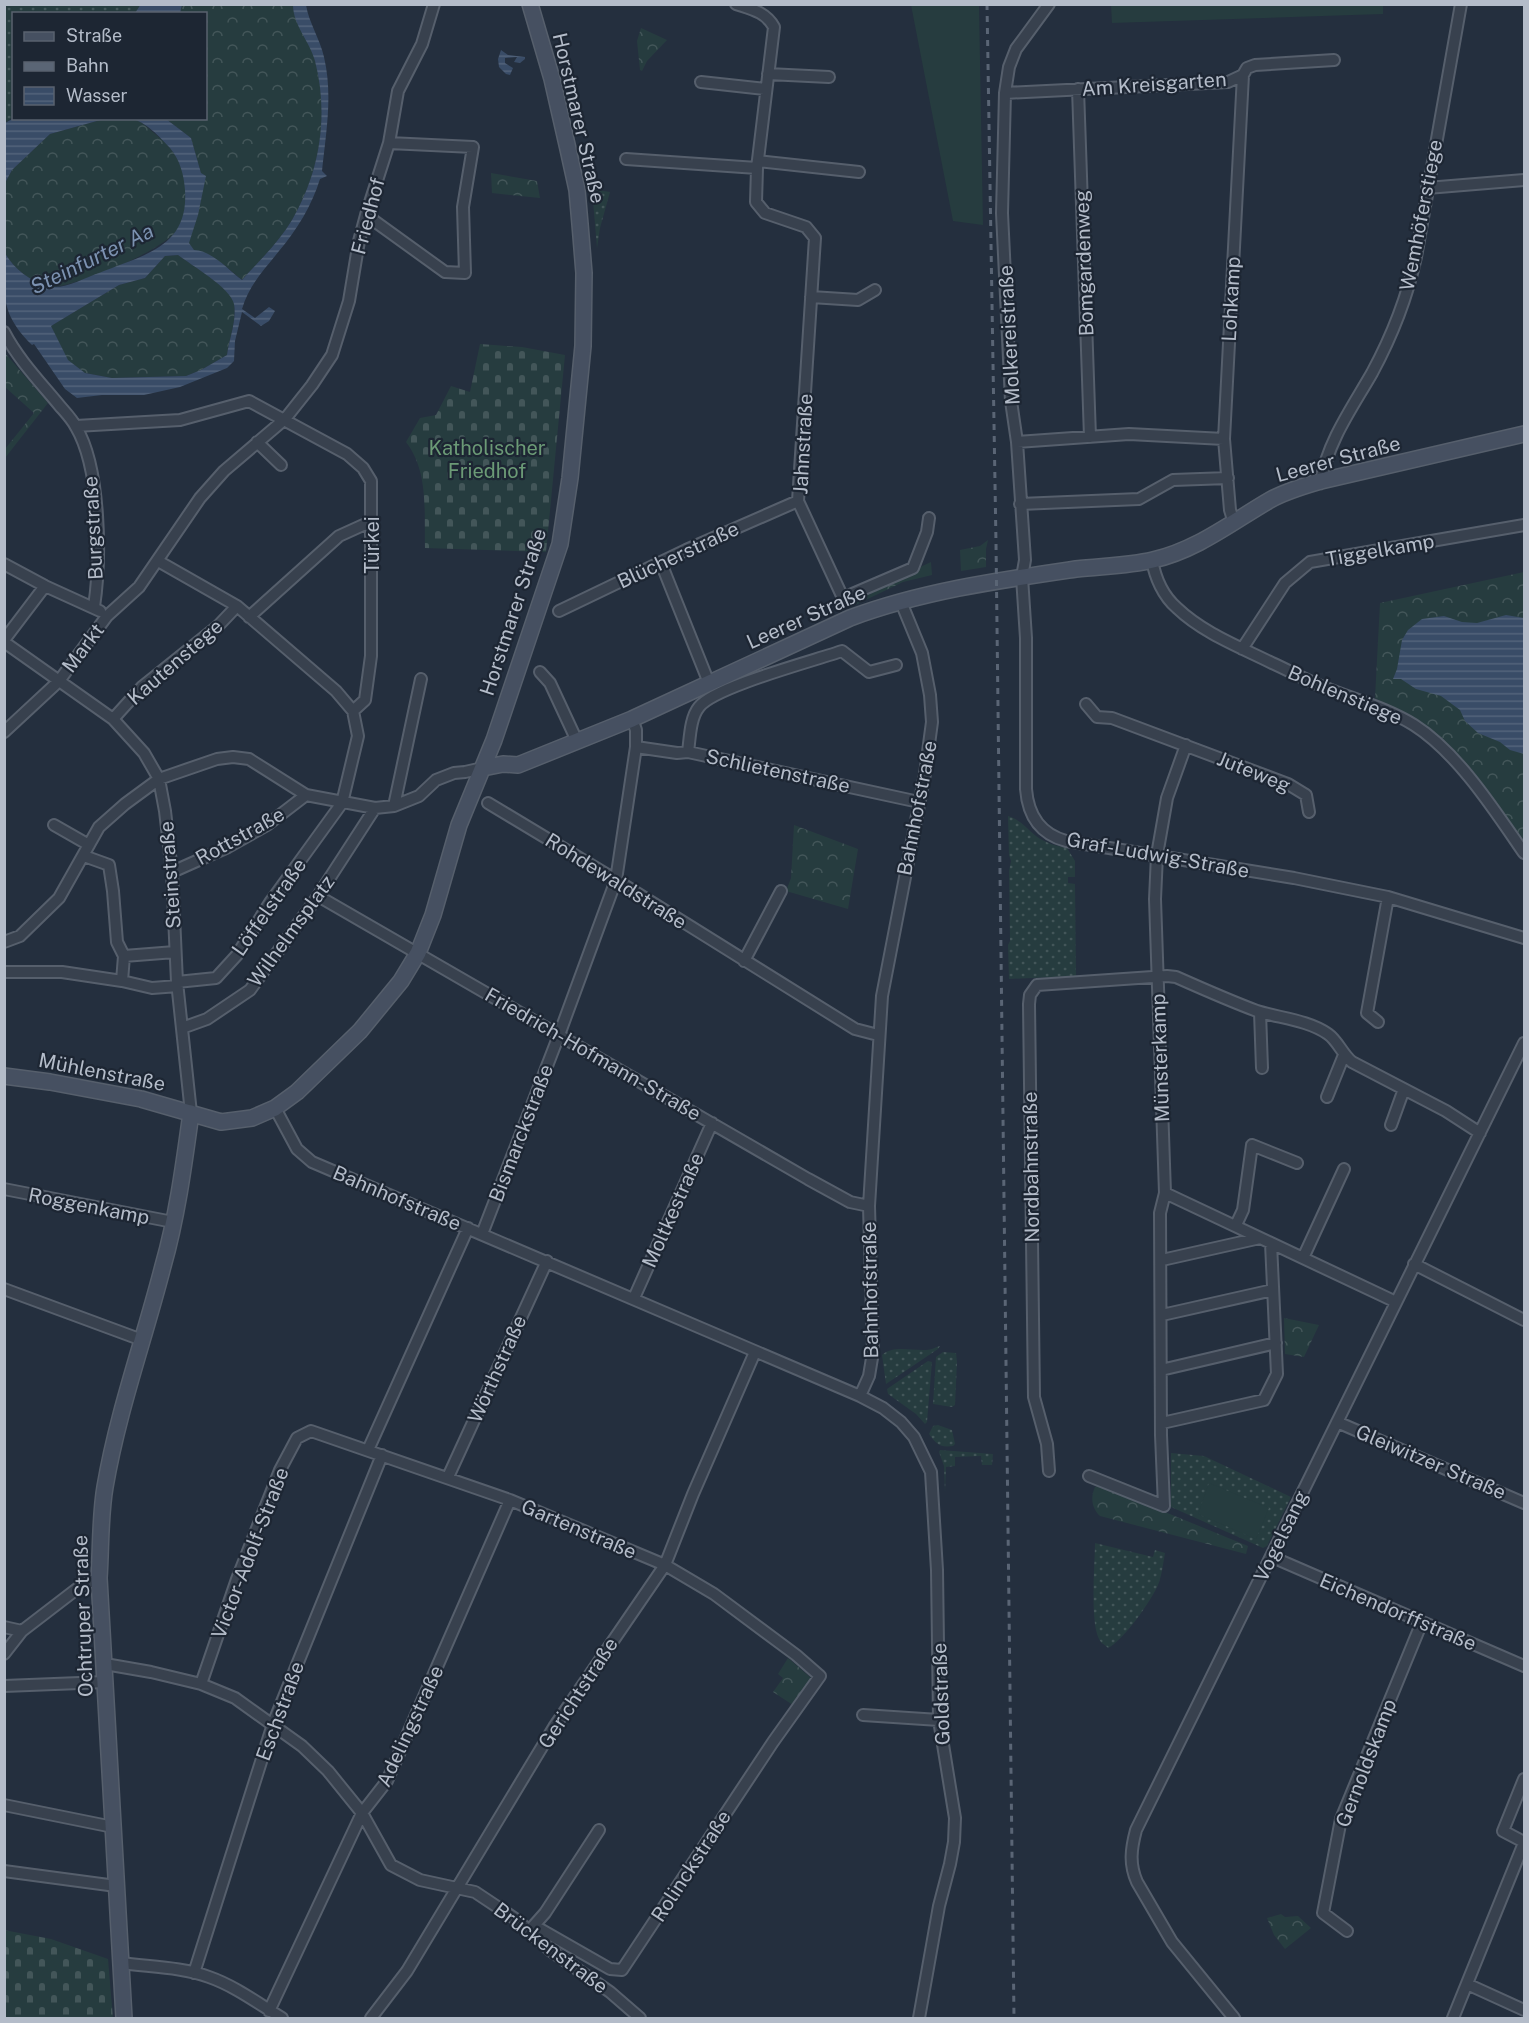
<svg xmlns="http://www.w3.org/2000/svg" width="1529" height="2023" viewBox="0 0 1529 2023" font-family="'Public Sans',sans-serif">
<defs>
<pattern id="grass-dots" width="8" height="8" patternUnits="userSpaceOnUse" patternTransform="scale(1.5)"><rect width="8" height="8" fill="#263c3f"/><path d="M2 2h.1M6 6h.1" fill="none" stroke="#435659" stroke-width="1.8" stroke-linecap="round"/></pattern>
<pattern id="forest-crowns" width="20" height="18" patternUnits="userSpaceOnUse" patternTransform="scale(1.5)"><rect width="20" height="18" fill="#263c3f"/><path d="M2 6a3 3 0 1 1 6 0M12 15a3 3 0 1 1 6 0" fill="none" stroke="#435659"/></pattern>
<pattern id="cemetery-stones" width="16" height="16" patternUnits="userSpaceOnUse" patternTransform="scale(1.5)"><rect width="16" height="16" fill="#263c3f"/><path d="M2 7V4a2 2 0 0 1 4 0v3zM10 15v-3a2 2 0 0 1 4 0v3z" fill="#435659"/></pattern>
<pattern id="water-rules" width="6" height="5" patternUnits="userSpaceOnUse" patternTransform="scale(1.5)"><rect width="6" height="5" fill="#394c67"/><path d="M0 2.5h6" fill="none" stroke="#53647b"/></pattern>
</defs>
<rect width="100%" height="100%" fill="#242f3e"/>
<path fill="url(#grass-dots)" d="M5 5H141L135 13 14 14 13 117 5 123Z
M592 189 610 192 600 228 597 248Z
M1008 816C1021 820 1026 828 1036 836 1045 843 1057 846 1067 848L1075 861V877H1068V883L1075 884 1076 976 1009 979 1008 945 1010 941 1009 871 1011 861 1009 855Z
M940 1346 938 1349 886 1384 882 1355C893 1345 912 1351 926 1350 932 1350 935 1347 940 1346Z
M943 1352 956 1353 957 1362 955 1405 952 1407 933 1404 936 1357Z
M928 1361 932 1362 927 1422 925 1424 916 1414 888 1394 887 1389Z
M938 1425 952 1430 955 1444 953 1446C940 1448 936 1444 929 1434L933 1426Z
M940 1450 993 1454 992 1465H982L981 1456 955 1457V1466L946 1467 945 1492 944 1466 939 1452Z
M1171 1453 1204 1456 1291 1497 1267 1546 1263 1548 1171 1507Z
M1095 1543 1153 1557 1155 1550 1165 1553C1163 1564 1162 1575 1158 1585 1151 1601 1124 1640 1108 1648 1108 1647 1101 1643 1101 1642 1089 1628 1095 1563 1095 1543Z"/>
<path fill="url(#forest-crowns)" d="M182 5H293V9C300 25 310 42 315 60 330 113 320 172 292 220 279 242 259 261 242 280L223 264 194 250 188 243 202 196 201 173 191 138 166 119 206 118V14L180 13Z
M641 28 667 40 647 61 642 71 640 70 637 41Z
M104 119C113 119 127 116 135 119 142 122 148 128 154 133 161 139 168 144 173 152 187 171 191 204 180 226 169 249 76 287 51 287 36 287 11 266 5 253V183L12 170 50 134Z
M491 173 537 181 540 198 492 193Z
M178 255C191 265 231 288 234 303 237 320 229 339 227 355L201 370 186 376 112 378 85 373 67 360 51 326 119 285 145 278 165 256Z
M5 353 48 403 5 458V449L34 413 5 387Z
M988 540 986 549V567L961 571 960 550 980 546Z
M931 562 932 575 903 582 849 608 846 602Z
M1524 572V841L1487 792 1417 723 1375 698 1380 603Z
M794 825 858 849 848 909 786 891 791 878Z
M1284 1318 1319 1325 1304 1357 1285 1354Z
M1099 1485 1248 1546 1246 1554 1100 1516C1092 1508 1090 1498 1095 1487Z
M788 1658 811 1678 793 1705 773 1692 783 1678 778 1674Z
M1281 1914 1285 1917 1298 1916 1311 1928 1285 1949 1274 1935 1267 1918Z"/>
<path fill="url(#cemetery-stones)" d="M480 344 522 347 565 355 546 552 425 548C424 512 429 472 406 442L420 418 436 415 451 386 470 392Z
M4 1930 51 1939 108 1959 113 2018H5Z"/>
<path fill="#263c3f" d="M1383 4V14L1112 23 1111 5Z
M911 5H979L983 225 953 221Z
M1209 1483 1269 1508 1256 1539 1198 1514Z"/>
<path fill="url(#water-rules)" fill-rule="evenodd" d="M141 4H182V5L180 13H135Z
M293 5H306C309 23 320 39 324 57 333 95 326 132 322 171L327 176 320 179C312 205 297 230 279 251 264 270 249 285 242 309L255 318 269 307 275 311 269 321 261 326 242 312 235 341 234 361 227 368 180 387 144 395H102L77 398 65 389 34 344 32 345C0 313 4 296 5 253 13 268 30 281 47 286 62 291 84 278 99 273 143 255 189 248 185 190 184 175 180 160 170 148 161 138 144 120 131 119H166L191 138 201 173 206 176 198 215 189 243 194 250C213 251 228 270 242 280 259 261 279 242 292 220 320 172 329 115 315 61 310 42 293 25 293 5ZM178 255C191 265 231 288 234 304 237 320 229 339 227 355L201 370 186 376 112 378 85 373 68 360 51 326 119 285 145 278 165 256Z
M501 50 508 55 525 57V59L520 63 514 62 517 57 505 58V63L513 68 510 75 506 74 499 67 498 59Z
M14 118 104 119 50 134 12 170 5 183V123Z
M1506 615 1524 618V754L1510 750 1500 742 1478 733 1465 721 1460 710 1441 696 1416 689 1401 679H1393L1397 669 1402 640 1408 630 1422 619 1444 616 1462 622 1477 623Z"/>
<g fill="none" stroke-linecap="round" stroke-linejoin="round">
<g stroke="#565f6c" stroke-width="14">
<path id="street" d="M736 4C751 9 766 12 774 27L757 168 756 202 765 213 806 227 815 238 798 501 843 598 913 568 927 532 929 518
M1049 4 1016 49 1009 67 1005 93 1002 213 1011 401 1017 442 1025 560 1022 577 1026 638V789C1028 815 1040 834 1066 841L1294 878 1388 897 1524 938
M768 74 829 77
M701 82 765 89
M1078 89 1090 437
M1005 93 1228 82 1243 75 1247 68 1255 65 1334 60
M626 159 757 168
M758 161 859 172
M1427 188 1524 180
M366 215 445 272 465 273 463 207 473 147 389 143
M811 297 858 300 875 290
M4 332C18 359 40 382 59 405 65 412 72 419 76 427 101 469 101 560 94 607
M76 426 180 420 249 401 347 454 363 468 371 481V656L365 700 353 711
M257 442 281 465
M1017 442 1129 434 1224 439
M1321 481C1328 441 1352 408 1372 373 1392 336 1407 298 1416 257L1461 4
M1020 504 1139 499 1173 480 1228 478
M1234 523 1230 510 1224 439 1243 75
M1152 560C1155 577 1163 596 1177 608 1203 633 1240 647 1272 663 1290 671 1307 681 1326 688 1355 700 1387 708 1414 725 1458 753 1495 811 1524 853
M158 561 237 606 336 691 353 711 358 736 342 803 271 901 237 955 216 978 177 982
M661 563 709 683
M4 564 45 586 100 611
M559 611 686 550 798 501
M249 617 339 536 372 521
M4 640 45 586
M4 642 113 719 144 753 159 779 165 811 172 872 177 982 191 1113
M1242 649 1285 583 1310 562 1524 525
M540 672 550 683 577 741
M1086 704 1097 717 1112 718 1288 784 1306 795 1309 812
M113 719 142 687 218 626 237 606
M4 732 59 681 107 616 139 587 200 498 224 471 285 419 312 385 332 355 349 301 359 241 366 215 389 143 398 91 422 44 434 4
M636 747 677 753 688 752 919 802
M688 752C690 738 690 718 699 707 714 687 813 661 842 651L869 672 896 665
M488 803 616 880 855 1029 878 1035
M394 806 421 679
M54 825 89 845
M84 856 109 865 113 891 117 942 124 956 122 981
M172 872 228 847 267 825 306 795
M318 896 808 1179 850 1202 869 1206
M4 942 20 936 59 898 99 827 125 804 159 779 217 759 233 757 249 759 306 795 375 808 394 806 419 796 436 780 454 773 465 772 483 768
M124 956 175 952
M744 961 781 891
M4 972H62L122 981 152 988 178 986
M1260 1012 1262 1068
M1378 1022 1367 1013 1388 897
M182 1028 207 1019 250 990 318 896 375 808
M1327 1097 1344 1055
M275 1108 297 1149 312 1162 860 1396 883 1408 901 1422 914 1437 931 1472 937 1570 939 1720 955 1818 954 1842 950 1864 939 1906 919 2018
M1391 1125 1404 1089
M4 1189 173 1222
M1165 1193 1396 1302
M1236 1225 1243 1210 1252 1145 1297 1163
M482 1234 559 1035 616 880 636 747V730L632 719
M1303 1258 1344 1169
M1162 1260 1260 1238
M1414 1264 1524 1320
M4 1289 142 1340
M634 1298 712 1123
M1162 1315 1273 1290
M1161 1370 1276 1343
M860 1396 869 1376 873 1352 869 1206 882 996 925 774 932 722 930 695 922 653 901 602
M1337 1422 1524 1503
M1162 1423 1264 1400 1277 1374 1271 1243
M368 1450 468 1228
M1049 1471 1047 1444 1034 1397 1029 1004 1030 995 1037 985 1167 976 1176 977C1203 989 1230 1001 1257 1011 1279 1018 1308 1020 1328 1034 1338 1041 1342 1054 1352 1062L1446 1111 1480 1133
M1089 1476 1164 1506 1161 1435 1160 1213 1165 1193 1155 899 1157 855 1167 798 1186 745
M448 1477 547 1261
M1272 1557 1524 1666
M4 1627 22 1631
M4 1654 22 1631 78 1588 99 1578
M105 1664 151 1672 201 1684 235 1698 302 1746 328 1771 362 1813 391 1865 420 1880 475 1892 517 1920 551 1951 610 1992 640 2018
M201 1684 237 1579 280 1470 297 1438 311 1431 510 1500 665 1565 714 1594 796 1655 820 1676 773 1742 622 1970 610 1969 540 1929 529 1931
M4 1686 105 1682
M863 1715 939 1720
M1524 1779 1503 1831 1524 1842
M4 1805 113 1827
M4 1871 116 1886
M529 1931 545 1913 599 1830
M1347 1931 1323 1913 1341 1819 1422 1622
M121 1963C150 1967 182 1967 209 1977 235 1986 259 2004 282 2018
M194 1973 273 1724 382 1455
M1467 1984 1524 2010
M269 2011 362 1813 387 1781 510 1500
M371 2018 407 1971 554 1727 665 1565 693 1494 755 1352
M1234 2018 1172 1942 1137 1882C1129 1864 1131 1849 1136 1830L1524 1043
M1453 2018 1524 1843"/>
</g>
<g stroke="#565f6c" stroke-width="18">
<path id="secondary" d="M483 768 503 764 518 765 632 719 850 618C922 591 1001 580 1076 569 1102 566 1128 566 1153 560 1197 550 1232 522 1270 500 1286 491 1304 486 1321 481L1524 434
M4 1076 50 1082 141 1099 221 1122 252 1118 275 1108 297 1092 360 1031 401 981 418 953 433 915 459 825 494 740 560 544 570 478 583 346 584 273 580 224 577 190 568 149 552 79 530 4
M124 2018 99 1578C101 1548 100 1516 105 1487 118 1411 144 1340 163 1266 177 1217 184 1164 191 1113"/>
</g>
<use href="#street" stroke="#38414e" stroke-width="10"/>
<use href="#secondary" stroke="#465061" stroke-width="15"/>
<path stroke="#5a6575" stroke-width="3" stroke-dasharray="6 6" stroke-linecap="butt" d="M987 4 996 543 1014 2018"/>
</g>
<g text-anchor="middle" stroke-width="4.5" stroke-linejoin="round" paint-order="stroke">
<g font-size="20" fill="#b4bcc9" stroke="#1d2633">
<text transform="translate(1154 84) rotate(-4)" y="7">Am Kreisgarten</text>
<text transform="translate(579 118) rotate(77)" y="7">Horstmarer Straße</text>
<text transform="translate(1421 215) rotate(-79)" y="7">Wemhöferstiege</text>
<text transform="translate(368 216) rotate(-75)" y="7">Friedhof</text>
<text transform="translate(1084 263) rotate(-92)" y="7">Bomgardenweg</text>
<text transform="translate(1231 299) rotate(-87)" y="7">Lohkamp</text>
<text transform="translate(1009 335) rotate(-93)" y="7">Molkereistraße</text>
<text transform="translate(803 444) rotate(-87)" y="7">Jahnstraße</text>
<text transform="translate(1338 459) rotate(-15)" y="7">Leerer Straße</text>
<text transform="translate(93 528) rotate(-93)" y="7">Burgstraße</text>
<text transform="translate(372 545) rotate(-90)" y="7">Türkei</text>
<text transform="translate(1380 550) rotate(-10)" y="7">Tiggelkamp</text>
<text transform="translate(678 555) rotate(-25)" y="7">Blücherstraße</text>
<text transform="translate(513 612) rotate(-72)" y="7">Horstmarer Straße</text>
<text transform="translate(806 617) rotate(-24)" y="7">Leerer Straße</text>
<text transform="translate(83 648) rotate(-53)" y="7">Markt</text>
<text transform="translate(175 662) rotate(-41)" y="7">Kautenstege</text>
<text transform="translate(1345 695) rotate(23)" y="7">Bohlenstiege</text>
<text transform="translate(778 771) rotate(12)" y="7">Schlietenstraße</text>
<text transform="translate(1254 772) rotate(22)" y="7">Juteweg</text>
<text transform="translate(917 808) rotate(-79)" y="7">Bahnhofstraße</text>
<text transform="translate(240 836) rotate(-29)" y="7">Rottstraße</text>
<text transform="translate(1158 855) rotate(10)" y="7">Graf-Ludwig-Straße</text>
<text transform="translate(170 875) rotate(-94)" y="7">Steinstraße</text>
<text transform="translate(616 881) rotate(32)" y="7">Rohdewaldstraße</text>
<text transform="translate(269 907) rotate(-55)" y="7">Löffelstraße</text>
<text transform="translate(291 931) rotate(-54)" y="7">Wilhelmsplatz</text>
<text transform="translate(593 1054) rotate(30)" y="7">Friedrich-Hofmann-Straße</text>
<text transform="translate(1160 1058) rotate(-92)" y="7">Münsterkamp</text>
<text transform="translate(102 1072) rotate(11)" y="7">Mühlenstraße</text>
<text transform="translate(521 1133) rotate(-69)" y="7">Bismarckstraße</text>
<text transform="translate(1031 1167) rotate(-91)" y="7">Nordbahnstraße</text>
<text transform="translate(397 1198) rotate(23)" y="7">Bahnhofstraße</text>
<text transform="translate(89 1206) rotate(11)" y="7">Roggenkamp</text>
<text transform="translate(673 1210) rotate(-66)" y="7">Moltkestraße</text>
<text transform="translate(870 1290) rotate(-91)" y="7">Bahnhofstraße</text>
<text transform="translate(497 1369) rotate(-66)" y="7">Wörthstraße</text>
<text transform="translate(1431 1462) rotate(23)" y="7">Gleiwitzer Straße</text>
<text transform="translate(579 1529) rotate(23)" y="7">Gartenstraße</text>
<text transform="translate(1281 1536) rotate(-64)" y="7">Vogelsang</text>
<text transform="translate(250 1553) rotate(-69)" y="7">Victor-Adolf-Straße</text>
<text transform="translate(1398 1612) rotate(23)" y="7">Eichendorffstraße</text>
<text transform="translate(83 1616) rotate(-92)" y="7">Ochtruper Straße</text>
<text transform="translate(578 1693) rotate(-57)" y="7">Gerichtstraße</text>
<text transform="translate(941 1694) rotate(-92)" y="7">Goldstraße</text>
<text transform="translate(280 1711) rotate(-70)" y="7">Eschstraße</text>
<text transform="translate(410 1726) rotate(-65)" y="7">Adelingstraße</text>
<text transform="translate(1366 1763) rotate(-69)" y="7">Gernoldskamp</text>
<text transform="translate(691 1866) rotate(-57)" y="7">Rolinckstraße</text>
<text transform="translate(551 1948) rotate(37)" y="7">Brückenstraße</text>
</g>
<g font-size="20" fill="#6b9a76" stroke="#1d2633">
<text x="487" y="455">Katholischer<tspan x="487" dy="23">Friedhof</tspan></text>
</g>
<g font-size="21" font-style="italic" fill="#7c92b1" stroke="#1d2633">
<text transform="translate(92 259) rotate(-26)" y="7">Steinfurter Aa</text>
</g>
</g>
<rect width="1529" height="2023" fill="none" stroke="#b4bcc9" stroke-width="12"/>
<rect x="12" y="12" width="195" height="108" fill="#1d2633" stroke="#59626f" stroke-width="1.5"/>
<rect x="24" y="32" width="30" height="9" fill="#465061" stroke="#59626f" stroke-width="1.5"/>
<text x="66" y="42" font-size="18" fill="#b4bcc9">Straße</text>
<rect x="24" y="62" width="30" height="9" fill="#5a6575" stroke="#59626f" stroke-width="1.5"/>
<text x="66" y="72" font-size="18" fill="#b4bcc9">Bahn</text>
<rect x="24" y="87" width="30" height="18" fill="url(#water-rules)" stroke="#59626f" stroke-width="1.5"/>
<text x="66" y="102" font-size="18" fill="#b4bcc9">Wasser</text>
</svg>
